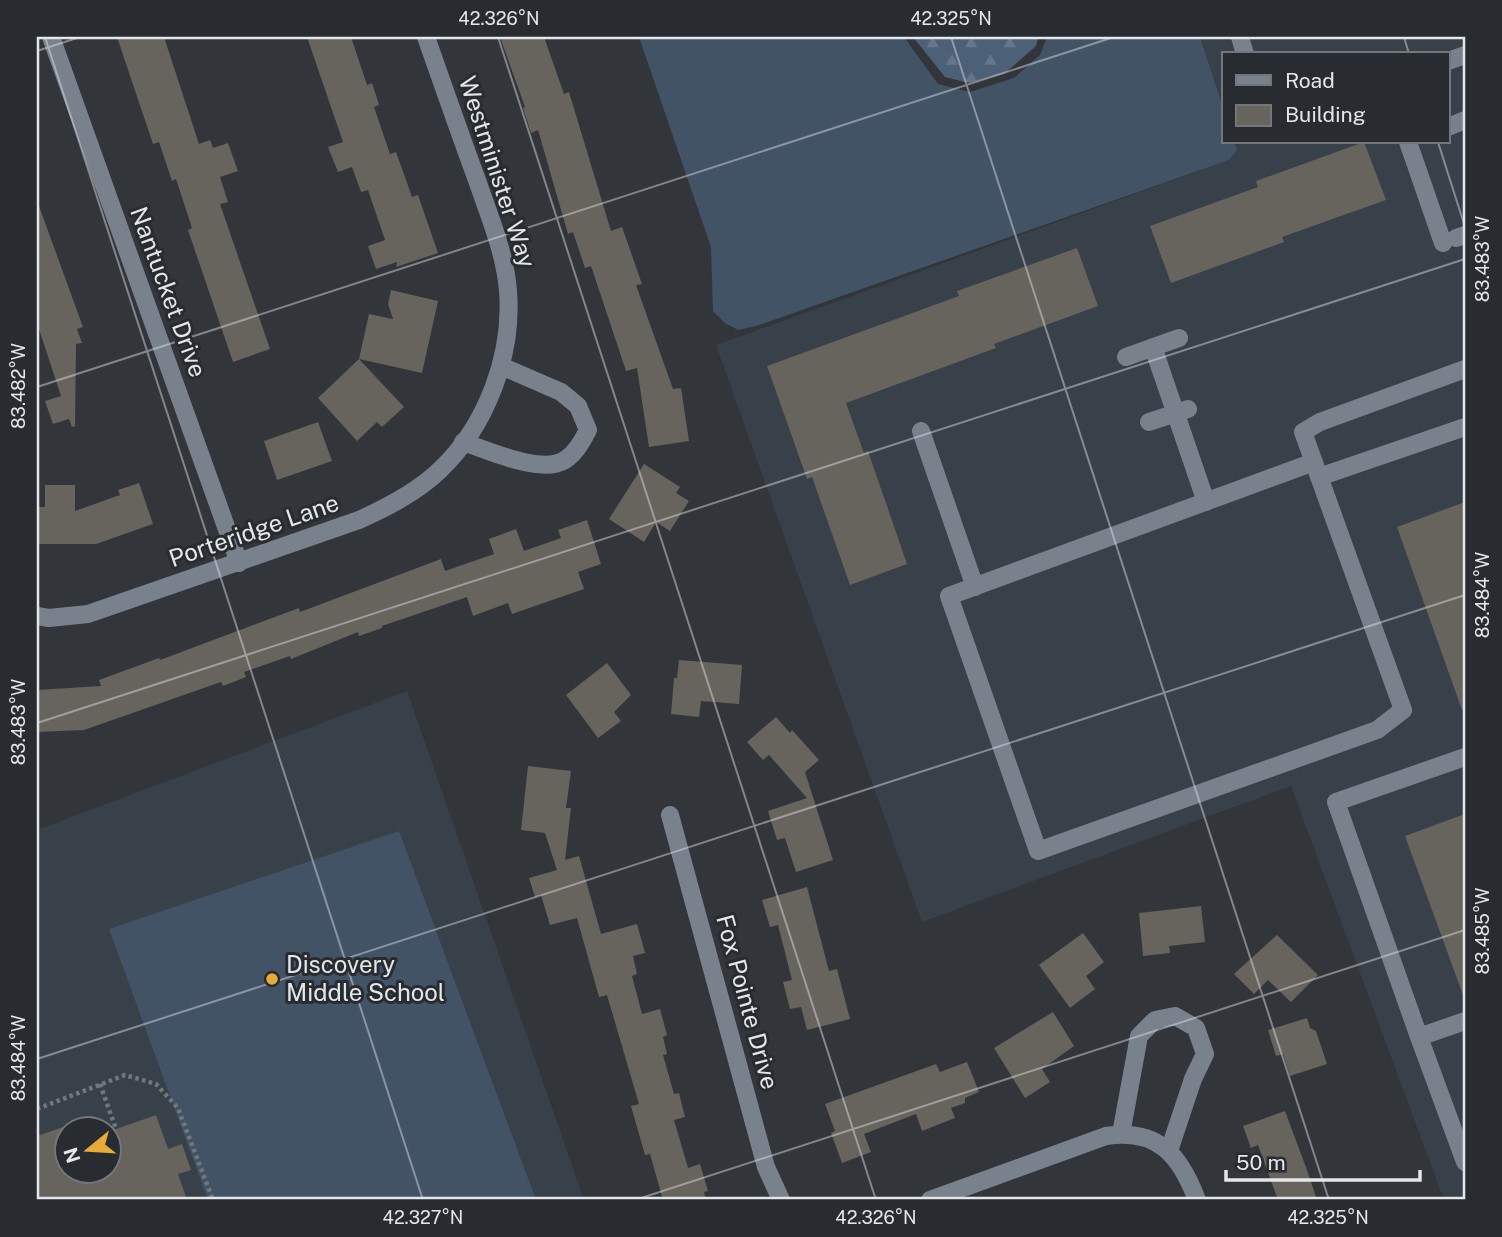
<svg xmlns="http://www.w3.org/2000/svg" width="1502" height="1237" viewBox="0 0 1502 1237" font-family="'Public Sans',sans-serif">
<defs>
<pattern id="forest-firs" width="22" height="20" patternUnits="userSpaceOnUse" patternTransform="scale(1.75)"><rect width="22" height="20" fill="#4c6077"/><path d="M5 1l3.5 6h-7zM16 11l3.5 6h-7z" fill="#66778a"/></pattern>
</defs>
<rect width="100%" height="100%" fill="#32363b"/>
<path fill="#38404a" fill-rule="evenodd" d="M1188 37H1465V1200H1444L1291 786 922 922 716 345 1229 160ZM1224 54H1448V142H1224Z
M407 691 584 1200H37V830ZM66 1128H108V1170H66Z"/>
<path fill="#425366" d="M639 37H904L938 84 970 92 1014 78 1040 55 1047 37H1200L1224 111V142H1234L1237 150 1229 160 756 326 738 330 725 323 713 311 711 247Z
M399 831 536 1200H208L109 929Z"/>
<path fill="url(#forest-firs)" d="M913 37H1038L1036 46 1004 74 969 83 945 77Z"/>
<path fill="#67635d" d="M117 37H164L199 144 210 140 213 148 228 143 238 171 220 177 228 202 220 204 270 349 233 362 188 230 192 228 176 179 172 181 159 142 153 144Z
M307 37H351L367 85 372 83 379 105 374 107 390 154 396 152 412 197 418 195 438 253 396 267 397 262 376 269 368 246 385 240 368 190 361 192 352 167 338 172 328 147 343 142Z
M500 37H544L564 94 569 92 611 231 622 227 642 284 636 285 673 389 681 388 689 441 649 447 637 368 626 371 591 266 585 268 573 232 568 234 538 130 531 133 523 108 525 107Z
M1364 142 1386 200 1282 237 1284 242 1171 283 1150 226 1258 187 1256 181Z
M37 206H39L83 327 77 329 82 343 76 344 75 426 72 427 69 419 53 424 45 401 61 396 37 323Z
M1077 248 1098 306 994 344 996 348 846 403 864 453 868 451 907 564 850 585 812 477 807 479 767 366 959 296 957 291Z
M391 290 438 301 422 373 359 359 369 314 393 319 388 304Z
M359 359 404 407 382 427 377 422 357 441 318 398Z
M318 422 332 461 277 480 264 441Z
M644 464 680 487 676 493 689 501 670 531 656 522 644 542 609 519Z
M139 483 153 524 96 544H37V507H45V485H75V511L120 495 118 490Z
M1465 502V710H1462L1397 527Z
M587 520 601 564 578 572 584 589 512 614 508 603 473 616 467 597 382 626V628L359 636 358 632 291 659 290 656 244 672 246 677 223 686 221 682 84 730 37 732V690L101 686 99 680 159 658 160 660 299 608 300 612 441 559 445 571 494 554 489 539 516 529 524 551 561 538 558 530Z
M679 660 742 665 739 704 701 701 699 717 671 714 674 678H677Z
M607 663 631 695 614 712 621 721 598 738 566 695Z
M776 717 790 733 792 730 819 760 805 772 833 860 796 872 785 838 777 840 768 811 807 798 769 755 763 760 747 742Z
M528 766 571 771 566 808H571L565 860 579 856 601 934 637 924 645 953 633 956 637 974 632 976 642 1014 660 1009 667 1035 663 1037 667 1054 663 1055 674 1094 679 1093 685 1117 674 1120 688 1168 700 1164 708 1191 704 1192 706 1200H663L650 1154 645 1155 631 1106 639 1104 607 995 599 997 577 918 550 925 541 895 535 897 529 878 557 870 545 833 521 830Z
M1465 814V994L1463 995 1405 836Z
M807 887 829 971 837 969 850 1019 807 1030 801 1007 790 1009 783 982 792 980 778 925 770 927 762 900Z
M1201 906 1205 942 1169 946 1170 953 1143 956 1139 913Z
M1083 933 1104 962 1086 976 1095 989 1070 1008 1039 965Z
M1277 935 1318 975 1291 1002 1268 980 1254 994 1234 974Z
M1053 1012 1074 1046 1042 1069 1050 1082 1025 1098 994 1048Z
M1307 1018 1310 1028 1316 1031 1327 1064 1290 1076 1283 1054 1276 1056 1268 1030Z
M967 1062 979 1092 965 1098V1103L951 1108 955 1118 922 1131 916 1114 864 1134 871 1152 842 1163 831 1133 835 1131 825 1104 936 1064 940 1072Z
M1285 1111 1307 1170 1317 1200H1278L1258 1145 1251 1148 1243 1126Z
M156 1115 168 1149 182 1144 191 1170 178 1174 187 1200H37V1136L66 1126V1171H108V1132Z"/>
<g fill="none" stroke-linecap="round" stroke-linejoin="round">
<path stroke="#73777b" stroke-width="4.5" stroke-dasharray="3.5 3.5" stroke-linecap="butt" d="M100 1084 116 1129
M37 1109 125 1075 156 1084 178 1108 213 1200"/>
<path stroke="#78818c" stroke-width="18" d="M51 37 239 563
M1240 37 1245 54
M1448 61 1465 55
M1448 127 1465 120
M1408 142 1443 243
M1456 238 1465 235
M1153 347 1206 502
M1126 357 1179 338
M1149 422 1188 409
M921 431 975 587
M463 442C488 450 541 475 565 460 576 453 582 441 588 430L578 406 561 392 501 366
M1314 462 949 596 1038 851 1377 730 1403 710 1303 432 1320 422 1465 369
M1319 477 1465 427
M37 616 49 618 88 614 359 520C388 507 417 492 440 470 487 425 513 355 508 291 505 253 490 218 478 183 460 134 443 85 426 37
M670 815 766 1167 781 1200
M1465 1021 1419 1037 1465 1162
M1419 1037 1336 802 1465 757
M1121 1134 1139 1036 1155 1020 1175 1016 1196 1028 1205 1054 1193 1079 1169 1151
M930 1200 1106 1136C1158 1128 1180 1155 1197 1200"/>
</g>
<path fill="none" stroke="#e4e7ea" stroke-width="2" stroke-opacity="0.45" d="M45 37 423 1200M498 37 876 1200M951 37 1329 1200M1404 37 1409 54M37 51 80 37M1438 142 1465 227M37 387 1114 37M37 723 1465 259M37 1059 1465 595M635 1200 1465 930"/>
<circle fill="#e9ab38" stroke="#282c31" stroke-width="2.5" cx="272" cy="979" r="7"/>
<g text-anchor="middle" stroke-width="6" stroke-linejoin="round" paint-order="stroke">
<g font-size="24" fill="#e4e7ea" stroke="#282c31">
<text transform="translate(497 172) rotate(72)" y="8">Westminister Way</text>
<text transform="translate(168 292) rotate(70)" y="8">Nantucket Drive</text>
<text transform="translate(254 531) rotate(-19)" y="8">Porteridge Lane</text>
<text transform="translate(747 1002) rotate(75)" y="8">Fox Pointe Drive</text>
</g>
<g font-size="24" fill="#e4e7ea" stroke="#282c31" text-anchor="start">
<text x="286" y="973">Discovery<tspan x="286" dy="28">Middle School</tspan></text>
</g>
</g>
<rect width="1502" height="1237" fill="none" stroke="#282c31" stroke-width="77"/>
<rect x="1222" y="52" width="228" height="91" fill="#282c31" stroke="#73777b" stroke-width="2"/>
<rect x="1236" y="75" width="35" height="10" fill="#78818c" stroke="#73777b" stroke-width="2"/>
<text x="1285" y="88" font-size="21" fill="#e4e7ea">Road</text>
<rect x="1236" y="105" width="35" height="21" fill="#67635d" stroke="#73777b" stroke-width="2"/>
<text x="1285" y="122" font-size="21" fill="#e4e7ea">Building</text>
<g transform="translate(88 1150) rotate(252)"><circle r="33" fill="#282c31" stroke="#73777b" stroke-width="2"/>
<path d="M0-5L12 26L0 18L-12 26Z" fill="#e9ab38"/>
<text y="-10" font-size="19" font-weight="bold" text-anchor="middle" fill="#e4e7ea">N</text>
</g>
<path d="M1226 1170v10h194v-10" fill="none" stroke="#e4e7ea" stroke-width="3.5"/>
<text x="1236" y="1170" font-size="21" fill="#e4e7ea" stroke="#282c31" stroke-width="5" paint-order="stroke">50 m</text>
<rect x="38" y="38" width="1426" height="1160" fill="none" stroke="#e4e7ea" stroke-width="2.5"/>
<g font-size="18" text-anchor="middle" fill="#e4e7ea">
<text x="499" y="25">42.326°N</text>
<text x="951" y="25">42.325°N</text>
<text transform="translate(1483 259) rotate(-90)" y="6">83.483°W</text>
<text transform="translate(19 386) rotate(-90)" y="6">83.482°W</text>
<text transform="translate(1483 595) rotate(-90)" y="6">83.484°W</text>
<text transform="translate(19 722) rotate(-90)" y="6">83.483°W</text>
<text transform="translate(1483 931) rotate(-90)" y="6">83.485°W</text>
<text transform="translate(19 1058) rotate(-90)" y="6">83.484°W</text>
<text x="423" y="1224">42.327°N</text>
<text x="876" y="1224">42.326°N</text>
<text x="1328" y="1224">42.325°N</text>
</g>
</svg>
